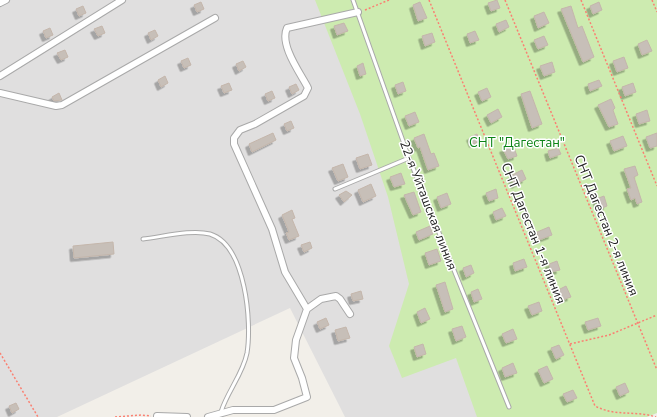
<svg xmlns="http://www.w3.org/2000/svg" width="657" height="417" viewBox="0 0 657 417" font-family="'Nunito Sans',sans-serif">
<defs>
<filter id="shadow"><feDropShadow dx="-3.5" dy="3.5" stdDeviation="0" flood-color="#0004"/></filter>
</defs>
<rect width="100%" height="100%" fill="#f2efe9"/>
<path fill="#e0dfdf" d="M0 0H657L644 417H345L290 308 57 417H0Z"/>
<path fill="#cdebb0" d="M315 0H657V413L647 417H477L456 358 402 378 389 346 409 284 388 197 360 114Z"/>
<path fill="#c7bfb8" stroke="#c4b6ab" filter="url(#shadow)" d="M497 0 500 8 491 11 488 3Z
M201 2 204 9 197 12 194 5Z
M420 2 427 18 418 21 413 5Z
M599 2 602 10 593 14 590 6Z
M83 6 86 13 79 16 76 9Z
M571 6 578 28 582 26 594 57 583 62 561 9Z
M544 12 549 23 538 28 534 16Z
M506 20 509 27 499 32 496 24Z
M344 23 348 31 337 35 334 26Z
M102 26 105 33 98 36 94 29Z
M50 28 53 35 46 38 43 31Z
M155 30 158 36 151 40 148 33Z
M475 31 479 40 470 43 467 34Z
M432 33 435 42 425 46 422 36Z
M544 36 548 45 538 49 534 40Z
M647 40 652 51 642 55 638 44Z
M65 50 68 57 61 60 57 53Z
M624 57 628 68 617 72 613 61Z
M188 58 191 65 184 68 181 61Z
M243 61 246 67 239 71 236 64Z
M552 62 555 72 544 76 540 66Z
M363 63 366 74 360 76 357 66Z
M165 76 168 83 161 87 158 80Z
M599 80 602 86 590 91 588 84Z
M403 82 406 91 398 94 395 85Z
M229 83 232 90 224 93 221 86Z
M633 83 636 92 625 96 622 87Z
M296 84 299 90 292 94 289 87Z
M487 88 491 97 482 101 478 92Z
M272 91 275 98 268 101 265 94Z
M530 91 542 124 532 128 521 94Z
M59 93 62 100 54 101 52 97Z
M611 99 615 108 613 110 618 124 609 127 598 105Z
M498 109 502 117 491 123 487 115Z
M647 110 650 121 639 124 636 114Z
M415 112 419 122 409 126 405 116Z
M291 121 294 128 287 131 284 124Z
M273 133 276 140 252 152 249 144Z
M657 133V146L650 148 646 137Z
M424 134 431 154 434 153 439 166 428 170 420 147 418 148 414 138Z
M477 134 480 141 473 144 470 137Z
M623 136 627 146 614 151 610 141Z
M513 145 517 156 508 159 503 149Z
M558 148 561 154 550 158 548 151Z
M368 154 372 165 360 169 356 158Z
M343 164 348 177 338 181 332 168Z
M635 166 638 175 634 177 642 202 637 204 635 198 631 200 627 189 631 188 624 169Z
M522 170 526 179 515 185 510 176Z
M401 173 405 184 394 187 390 177Z
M371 184 376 196 363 202 358 190Z
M496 189 498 198 489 201 486 193Z
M346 191 352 195 344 202 339 195Z
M414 192 421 212 413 215 404 195Z
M447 193 451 204 441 208 437 197Z
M604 196 607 206 600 209 596 199Z
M502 208 506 216 496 220 493 212Z
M292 210 295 218 292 219 299 236 289 240 286 233 289 232 282 215Z
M430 226 433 234 419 240 416 232Z
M549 227 552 235 539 240 537 232Z
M113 242 114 254 74 258 73 246Z
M310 242 312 248 304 252 301 245Z
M437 249 441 261 429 265 425 253Z
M524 259 527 267 515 271 513 263Z
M557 261 560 270 551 272 549 264Z
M471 265 474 273 466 277 463 268Z
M445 282 453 309 445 312 436 285Z
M566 286 571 297 562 300 558 290Z
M478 289 482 299 474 302 471 292Z
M361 291 363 299 353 301 351 294Z
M539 302 542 311 532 315 528 306Z
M425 308 430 319 421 323 417 312Z
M326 318 329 325 320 329 317 322Z
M598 318 601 326 588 330 585 322Z
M462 326 466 337 456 341 452 329Z
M346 327 350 338 338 341 335 330Z
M513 329 517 339 506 343 502 334Z
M423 344 426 354 417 357 414 347Z
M559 345 564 355 556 359 551 348Z
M513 363 517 373 505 377 502 368Z
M547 366 553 379 544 383 538 370Z
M625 383 629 392 620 396 616 387Z
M573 390 577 398 567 402 563 394Z
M16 403 19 409 12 413 9 406Z"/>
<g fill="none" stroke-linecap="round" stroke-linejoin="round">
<g stroke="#a9a9a9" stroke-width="5">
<path id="service" d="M353 0 409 158 509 407
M335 189 409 158
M143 239C162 237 192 229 210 234 246 245 252 323 247 353 243 374 227 392 221 412"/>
</g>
<g stroke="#a9a9a9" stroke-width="8">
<path id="minor" d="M0 3 6 0
M0 76 122 0
M0 93 56 106 62 105 215 18
M307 309 285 272 272 229 234 144V138L240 130 255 124 304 96 308 88C301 74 279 45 287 28L358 12
M157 416 187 417
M208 417 233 410H274L307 397 302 378 294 358 296 340 307 309 321 299 336 296 340 299 350 314"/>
</g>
<path stroke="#fa8072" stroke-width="1.5" stroke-dasharray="2 2" stroke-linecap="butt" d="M429 0 595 406C616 417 634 410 656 417
M505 0 657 370
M581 0 657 186
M652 0 657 12
M365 10 389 0
M570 344 609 335 657 315
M0 353 38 417
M115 417 141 415 151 416"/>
<use href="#service" stroke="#fff" stroke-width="3"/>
<use href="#minor" stroke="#fff" stroke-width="6"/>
</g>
<g text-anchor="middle" stroke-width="3" stroke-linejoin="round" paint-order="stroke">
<g font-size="13" fill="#0c8416" stroke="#fff">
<text x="517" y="147">СНТ "Дагестан"</text>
</g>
<g font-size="13" fill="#222" stroke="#fff">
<text transform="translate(429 205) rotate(69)" y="5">22-я Уйташская линия</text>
<text transform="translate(607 225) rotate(68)" y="5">СНТ Дагестан 2-я линия</text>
<text transform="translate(534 233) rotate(68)" y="5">СНТ Дагестан 1-я линия</text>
</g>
</g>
</svg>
